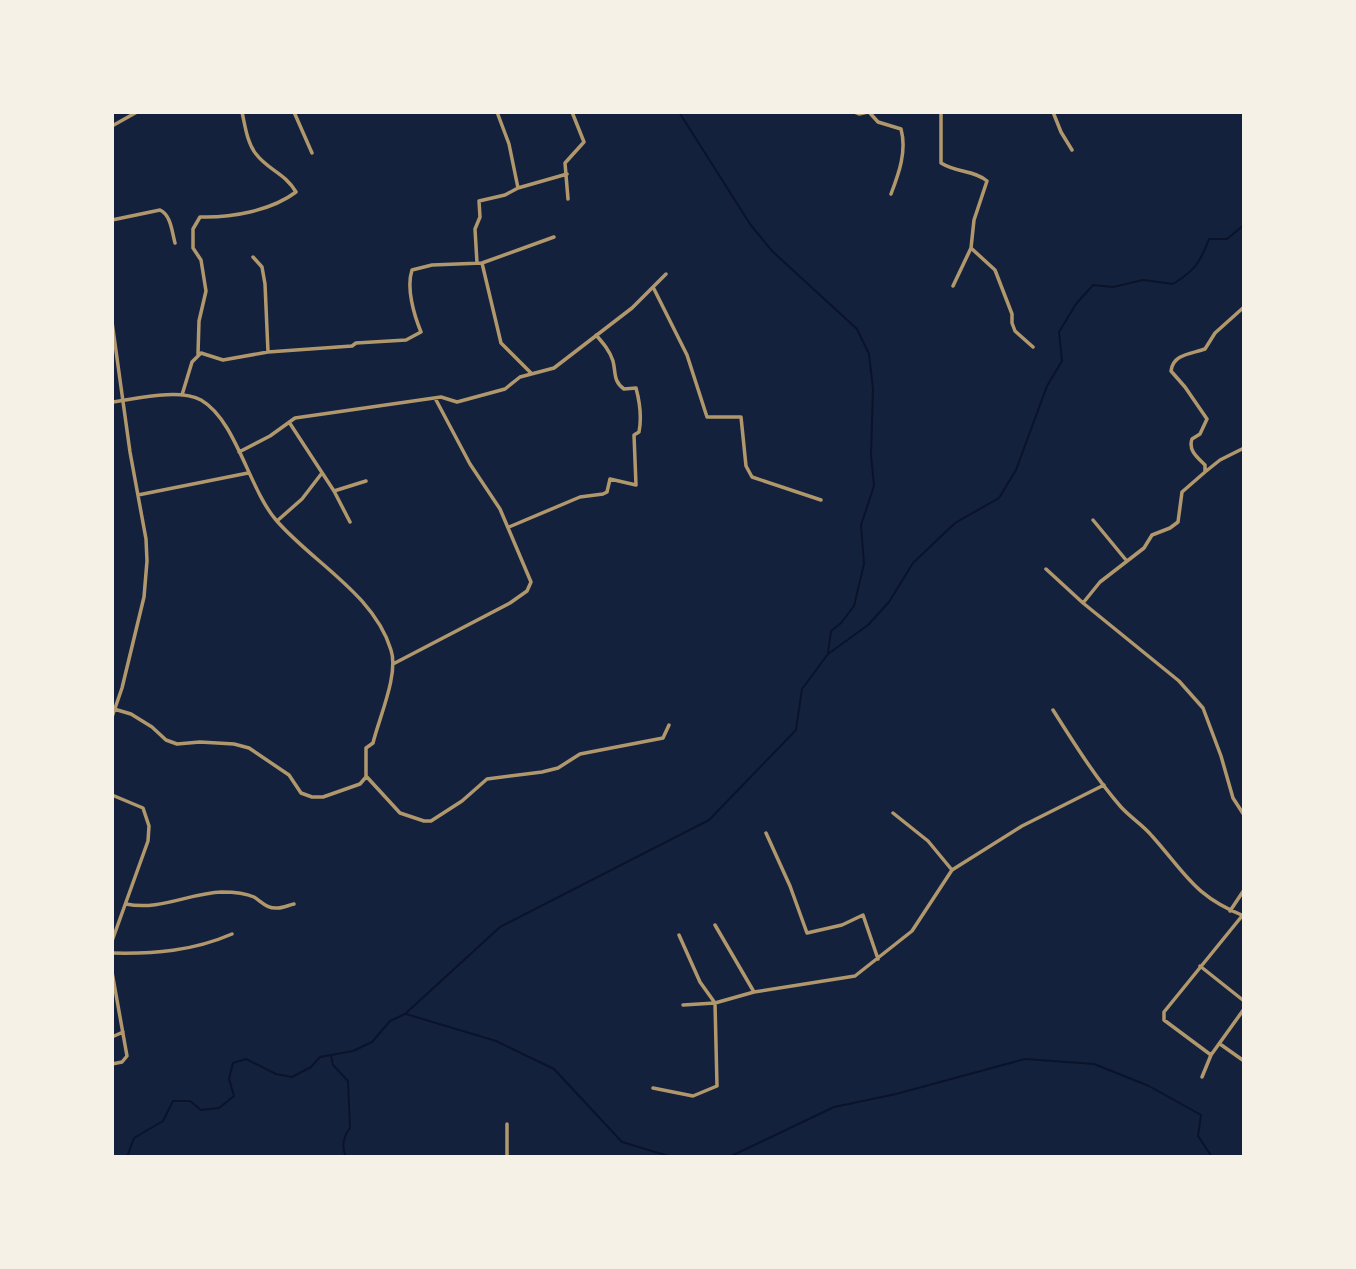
<svg xmlns="http://www.w3.org/2000/svg" width="1356" height="1269" viewBox="0 0 1356 1269" font-family="Quicksand,sans-serif">
<rect width="100%" height="100%" fill="#14213d"/>
<g fill="none" stroke-linecap="round" stroke-linejoin="round">
<path stroke="#0b132b" stroke-width="2" d="M679 112 750 224 772 251 857 329 869 354 873 389 871 455 874 486 861 525 864 564 854 606 841 623 831 631 828 653
M406 1014 496 1041 554 1069 622 1142 672 1157
M331 1056 333 1065 348 1081 350 1128C343 1137 341 1146 346 1157
M127 1157 134 1138 163 1121 173 1101H190L201 1110 219 1108 234 1096 229 1079 233 1063 246 1059 276 1074 292 1077 311 1067 320 1057 353 1051 372 1042 390 1021 405 1014 500 927 709 820 796 730 802 689 828 654 868 625 889 602 913 563 955 523 999 498 1016 470 1047 386 1062 361 1059 332 1076 304 1093 285 1113 287 1143 280 1173 284C1195 270 1200 263 1209 239H1227L1244 225
M729 1157 834 1107 896 1094 1025 1059 1094 1064 1149 1086 1201 1115 1198 1136 1212 1157"/>
<path stroke="#b1986c" stroke-width="3.5" d="M294 112 312 153
M497 112 509 144 518 188 567 174
M854 112 859 114 868 112
M869 112 878 122 901 129C907 151 899 173 891 194
M941 112V163C957 173 974 170 987 181L974 220 971 248 953 286
M1053 112 1061 132 1072 150
M112 126 137 112
M568 199 565 163 584 142 572 112
M112 220 160 210C171 215 172 232 175 243
M971 248 995 270 1012 314V323L1015 331 1033 347
M253 257 262 267 265 284 268 352
M477 263 475 229 480 217 479 201 505 195 518 188
M482 263 501 343 531 373
M653 287 687 355 707 417H741L746 466 752 477 821 500
M112 322 130 452 146 539 147 561 144 597 122 688 112 717
M198 354 199 321 206 291 201 260 193 248V229L200 217C230 218 271 211 296 192 285 173 268 170 256 154 247 143 245 125 242 112
M182 395 192 362 201 353 223 360 268 352 352 346 356 343 406 340 421 332C414 315 406 288 412 270L432 265 482 263 554 237
M112 402C135 399 179 388 201 400 236 420 249 489 276 520 312 562 374 594 391 650 399 674 379 718 373 743L366 748V776L400 813 424 821H431L462 801 487 779 542 772 558 768 580 754 663 738 669 725
M289 422 334 491
M239 452 270 436 295 418 441 397 457 402 505 389 520 377 554 368 632 308 666 274
M1205 472 1220 460 1244 448
M138 495 248 473
M1093 520 1126 560
M277 521 302 499 322 473
M350 522 334 491 366 481
M509 527 580 497 603 494 607 492 610 479 636 485 634 435 639 432C642 417 640 403 636 388L624 389C613 381 616 373 613 361 610 351 603 343 596 335
M1046 569 1083 603 1179 681 1203 708 1221 756 1233 798 1244 815
M1083 603 1100 582 1144 548 1152 535 1170 528 1178 522 1182 492 1205 472V465C1197 457 1188 450 1192 439L1200 434 1207 419 1185 387 1171 371C1173 354 1191 354 1205 349L1215 333 1244 307
M393 664 510 603 527 591 531 582 500 509 470 464 435 398
M114 709 131 714 152 727 166 740 177 744 200 742 234 744 249 748 289 775 301 793 312 797H323L360 784 366 777
M1053 710C1074 743 1095 777 1121 807 1131 818 1143 825 1152 836 1186 874 1194 896 1244 916
M112 795 143 808 149 826 148 841 112 941
M893 813 928 841 952 870
M766 833 790 886 807 933 842 925 863 915 878 959
M126 904C160 911 189 893 222 892 232 892 245 893 254 897 262 902 267 909 278 908 283 908 289 905 294 904
M1230 911 1244 890
M715 925 754 992
M112 953C154 954 193 951 232 934
M1200 966 1244 1001
M112 972 127 1056 122 1062 112 1064
M683 1005 715 1003 754 992 855 976 912 931 952 870 1022 826 1104 785
M112 1037 123 1032
M1220 1044 1244 1061
M1211 1055 1164 1020V1012L1242 916
M1202 1077 1211 1055 1244 1009
M653 1088 693 1096 717 1086 715 1003 700 982 679 935
M507 1157V1124"/>
</g>
<rect width="1356" height="1269" fill="none" stroke="#f6f1e7" stroke-width="228"/>
</svg>
